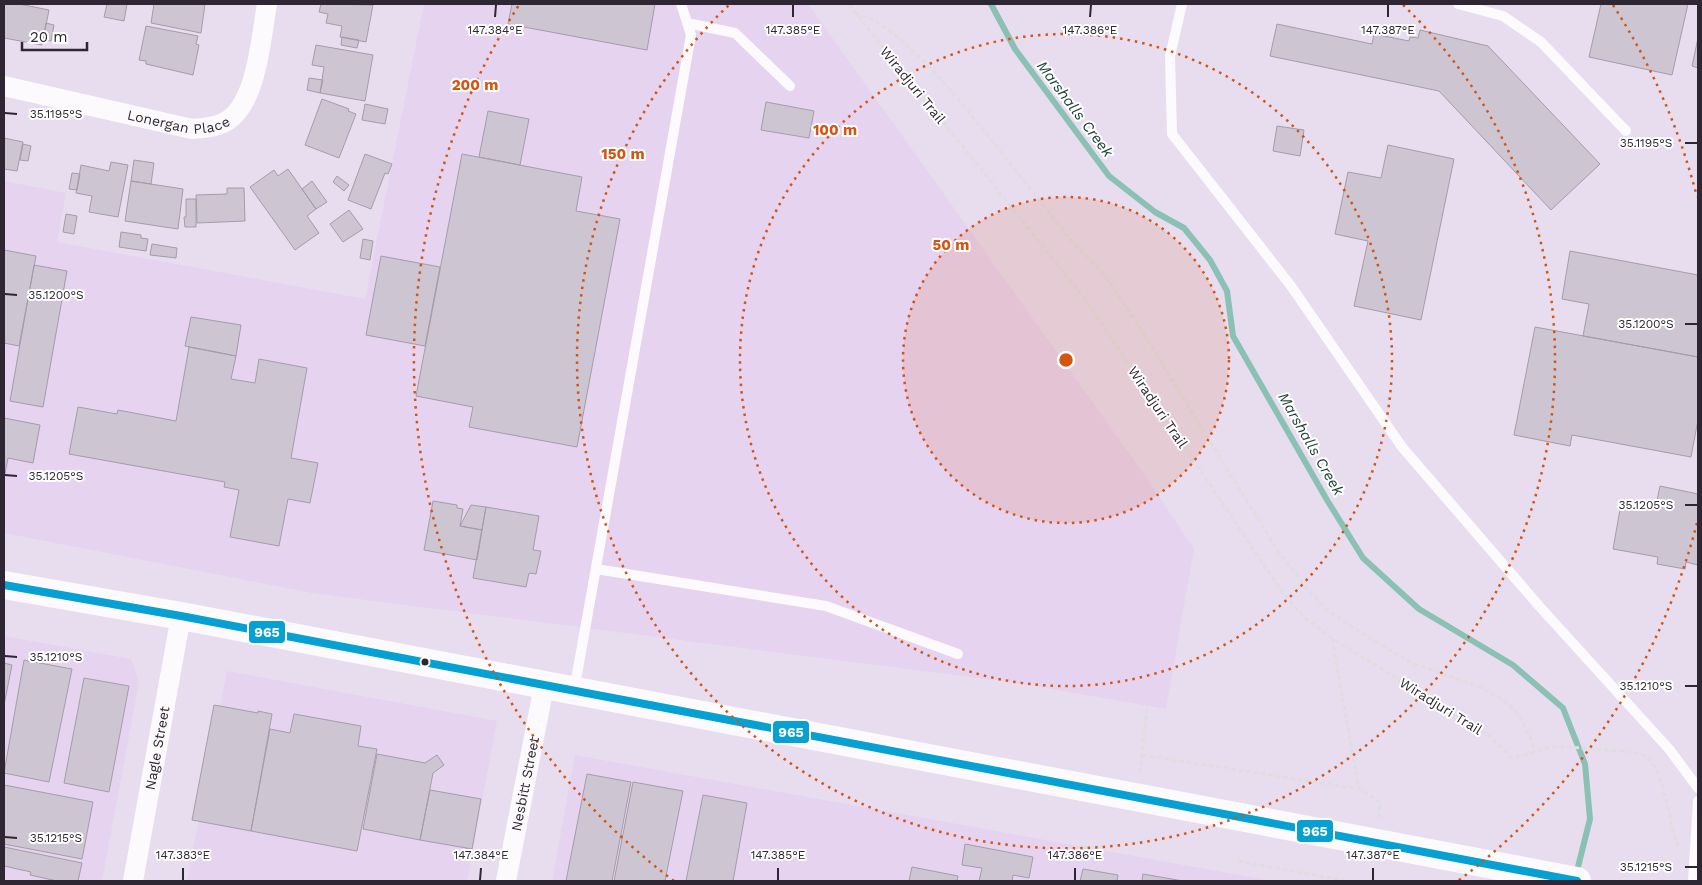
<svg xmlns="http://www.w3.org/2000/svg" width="1702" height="885" viewBox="0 0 1702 885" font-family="'Work Sans',sans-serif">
<rect width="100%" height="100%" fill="#e8ddef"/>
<path fill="#e5d3f0" d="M424 4H808L1146 477 1194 549 1166 709 1017 683 312 593 4 533V181L66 193 57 242 365 299Z
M4 636 131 659 139 682 102 881H4Z
M227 671 497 721 467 881H187Z
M575 755 1267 880V881H552Z"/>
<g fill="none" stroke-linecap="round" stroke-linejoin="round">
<path stroke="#8ac1b4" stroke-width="6" d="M991 4 1015 49 1109 176 1155 212 1184 228 1210 260 1227 291 1233 336 1327 500 1363 558 1419 609 1513 665 1563 708 1585 764 1590 819 1576 875"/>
</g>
<path fill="#cec5d3" stroke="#a49caa" d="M4 4H19L49 10 42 45 4 38Z
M107 4H127L124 21 104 17Z
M154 4H205L201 33 151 23Z
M321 4 373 5 366 42 340 37 342 26 326 23 328 14 319 12Z
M512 4H655L647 50 508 24Z
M1601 4H1688L1672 75 1589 57Z
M46 23 54 25 51 41 43 39Z
M1277 24 1372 44 1374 34 1409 41 1410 37 1418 38 1420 30 1488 46 1600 164 1551 210 1439 91 1270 56Z
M146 26 198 36 196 44 199 45 193 75 146 64V61L139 60Z
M342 37 359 40 357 48 341 45Z
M1698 38V68L1692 66Z
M316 45 373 55 365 101 320 93 324 67 312 65Z
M309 78 323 80 320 93 307 90Z
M322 99 349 109 348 111 356 114 339 158 305 145Z
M766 102 814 111 809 138 761 130Z
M365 104 388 109 385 124 362 120Z
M488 111 529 119 520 165 479 157Z
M1277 126 1304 130 1300 156 1273 151Z
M4 138 23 142 17 171 4 169Z
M23 144 31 146 28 161 20 160Z
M1388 145 1454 159 1421 320 1354 306 1368 241 1335 234 1348 172 1381 178Z
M365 154 392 164 388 174 385 173 371 209 348 200Z
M462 154 582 177 576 211 620 219 577 447 469 427 473 407 416 396Z
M134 160 154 163 151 184 131 181Z
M111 162 128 165 118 217 89 212 92 196 76 193 81 165 109 171Z
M288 169 316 209 307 216 319 233 295 250 250 187 274 170 278 176Z
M72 173 80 174 77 190 69 189Z
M337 176 349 185 344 191 333 182Z
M131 181 183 189 178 229 125 221Z
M312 181 327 202 316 209 302 189Z
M227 188H244L245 221 197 223 196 195 227 194Z
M186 199H196V227H185L184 217H186Z
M349 210 363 229 343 242 330 224Z
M66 214 77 216 74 234 63 232Z
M121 232 141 235V238L148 239 146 251 119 247Z
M363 239 373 241 370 260 360 258Z
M152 244 177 248 176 258 150 255Z
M4 250 36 256 19 346 4 343Z
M1570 251 1698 275V357L1583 336 1589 304 1562 299Z
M381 256 440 267 425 346 366 335Z
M34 265 67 271 43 407 10 401Z
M191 317 241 325 236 356 185 346Z
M1535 327 1698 357V420L1691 457 1572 435 1570 446 1514 435Z
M189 347 236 356 231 379 255 383 259 359 307 368 291 458 318 463 310 503 288 499 279 546 230 537 239 490 224 487 225 482 69 454 78 407 117 414 118 410 176 421Z
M4 418 40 425 33 463 8 458 4 479Z
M1660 486 1698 494V565L1686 562 1685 569 1657 564 1658 557 1613 549 1621 504 1655 510Z
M433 501 457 505V508L463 509 460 526 482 530 477 560 424 550Z
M471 505 486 507 482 530 460 526Z
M486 507 539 516 533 550 541 551 536 574 529 573 526 587 473 578Z
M24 660 72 669 49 782 4 773Z
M4 663 12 665 4 705Z
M84 678 129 686 109 792 64 783Z
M214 705 258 713V711L272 714 251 831 192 820Z
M294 714 361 726 358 746 377 749 357 851 251 831 270 729 290 733Z
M377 754 425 763 437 755 444 765 433 773 420 840 363 829Z
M587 774 631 782 612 881H566Z
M633 782 683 791 665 881H614Z
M4 785 93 802 82 859 4 844Z
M430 790 481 799 472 849 420 840Z
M703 795 747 803 733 881H686Z
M965 844 1033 857 1029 878 1013 875 1012 881H979L982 868 962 865Z
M4 847 82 863 78 881H57L30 875 31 872 4 866Z
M912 867 958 876 957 881H909Z
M1083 869 1118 875 1117 881H1080Z
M1143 874 1183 881H1142Z"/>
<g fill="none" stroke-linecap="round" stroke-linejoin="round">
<path stroke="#e0dde2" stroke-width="3" stroke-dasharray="5 2.5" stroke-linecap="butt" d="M849 4 855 12 1085 299 1283 593 1305 618 1331 638 1486 733 1512 758 1556 746 1631 752C1635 753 1640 753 1643 755 1666 767 1668 824 1678 846
M855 13 874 20 897 36 935 72 968 111 1074 244 1096 265 1113 287 1140 328 1276 548 1308 590 1325 608 1342 620 1386 648 1412 663 1480 687 1504 700 1518 714 1531 739 1535 752
M1332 639 1359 789 1380 802 1379 820
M1142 755 1359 789
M1140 773 1147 706
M1238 861 1347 881
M1373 881 1374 866"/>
<path stroke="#fcfafd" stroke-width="10" d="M1182 4 1170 56 1172 134 1291 286 1402 447 1540 607 1669 749 1698 788
M1458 4 1503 16 1541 42 1626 131
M687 23 735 33 790 86
M596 569 826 606 958 654
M574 691 691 35 681 4
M1693 881 1698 801"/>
<g stroke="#fcfafd" stroke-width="20">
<path id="s1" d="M4 86 192 129C202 128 213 128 223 123 257 108 261 37 267 4"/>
<path id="s2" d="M133 881 181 616"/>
<path id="s3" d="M506 881 544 686"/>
</g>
<path stroke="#fcfafd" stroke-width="28" d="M4 585 181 616 1577 881"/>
<g stroke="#fff" stroke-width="11">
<path id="bus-1" d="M4 585 181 616 1577 881"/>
</g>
<use href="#bus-1" stroke="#07a0d3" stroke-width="8"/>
</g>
<path fill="none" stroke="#2e2733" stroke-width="2" d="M495 17 496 5M793 17V5M1090 17 1091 5M1388 17V5M5 113 17 114M1685 143H1697M5 294 17 295M1685 324H1697M5 475 17 476M1685 505H1697M5 656 17 657M1685 686H1697M5 837 17 838M1685 867H1697M183 880V868M480 880 481 868M778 880V868M1075 880V868M1373 880V868"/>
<circle cx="1066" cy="360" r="163" fill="#d55410" fill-opacity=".12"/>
<g fill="none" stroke="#d55410" stroke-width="2.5" stroke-dasharray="2.5 5">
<circle cx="1066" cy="360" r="163"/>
<circle cx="1066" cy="360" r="326"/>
<path d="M1403 5A489 489 0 1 1 729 5"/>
<path d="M1697 523A652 652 0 0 1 1458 881M674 881A652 652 0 0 1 519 5M1613 5A652 652 0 0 1 1697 197"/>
</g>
<circle fill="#2e2733" stroke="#fff" stroke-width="2" cx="425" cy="662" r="4.5"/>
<g text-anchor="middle" stroke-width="4" stroke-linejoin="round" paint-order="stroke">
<g font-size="14" fill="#2e2733" stroke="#fff">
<text transform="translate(913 85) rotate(51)" y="5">Wiradjuri Trail</text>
<text dy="5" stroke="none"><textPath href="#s1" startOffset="179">Lonergan Place</textPath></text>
<text transform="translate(1158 407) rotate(56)" y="5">Wiradjuri Trail</text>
<text transform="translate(1441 706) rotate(32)" y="5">Wiradjuri Trail</text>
<text dy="5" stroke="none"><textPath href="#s2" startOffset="135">Nagle Street</textPath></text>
<text dy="5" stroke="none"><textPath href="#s3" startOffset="99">Nesbitt Street</textPath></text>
</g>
<g font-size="15" font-style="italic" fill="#173e32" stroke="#fff">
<text transform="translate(1075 109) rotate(53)" y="5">Marshalls Creek</text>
<text transform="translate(1311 444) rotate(60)" y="5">Marshalls Creek</text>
</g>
</g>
<g font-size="12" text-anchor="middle" fill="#2e2733" stroke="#fff" stroke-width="4" stroke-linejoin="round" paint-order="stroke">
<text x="495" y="34">147.384°E</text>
<text x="793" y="34">147.385°E</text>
<text x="1090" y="34">147.386°E</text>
<text x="1388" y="34">147.387°E</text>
<text x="56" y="118">35.1195°S</text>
<text x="1646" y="147">35.1195°S</text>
<text x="56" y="299">35.1200°S</text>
<text x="1646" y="328">35.1200°S</text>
<text x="56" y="480">35.1205°S</text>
<text x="1646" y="509">35.1205°S</text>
<text x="56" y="661">35.1210°S</text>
<text x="1646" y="690">35.1210°S</text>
<text x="56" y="842">35.1215°S</text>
<text x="183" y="859">147.383°E</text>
<text x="481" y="859">147.384°E</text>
<text x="778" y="859">147.385°E</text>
<text x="1075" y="859">147.386°E</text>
<text x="1373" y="859">147.387°E</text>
<text x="1646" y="871">35.1215°S</text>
</g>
<circle cx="1066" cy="360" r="8" fill="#d55410" stroke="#fff" stroke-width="2.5"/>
<g font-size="15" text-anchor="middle" font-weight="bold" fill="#d55410" stroke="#fff" stroke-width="4" stroke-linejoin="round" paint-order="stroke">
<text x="475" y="90">200 m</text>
<text x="835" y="135">100 m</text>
<text x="623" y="159">150 m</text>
<text x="951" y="250">50 m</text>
</g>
<g stroke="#fff" stroke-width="2">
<rect x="248" y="620" width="38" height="24" rx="5" fill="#07a0d3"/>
<rect x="772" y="720" width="38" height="24" rx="5" fill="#07a0d3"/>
<rect x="1296" y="819" width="38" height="24" rx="5" fill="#07a0d3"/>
</g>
<g font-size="14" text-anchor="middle" font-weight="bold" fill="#fff">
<text x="267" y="637">965</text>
<text x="791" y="737">965</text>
<text x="1315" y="836">965</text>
</g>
<rect width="1702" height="885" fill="none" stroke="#2e2733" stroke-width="10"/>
<path d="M22 42v8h65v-8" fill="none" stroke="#2e2733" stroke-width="2.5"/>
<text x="30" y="42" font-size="15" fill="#2e2733" stroke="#ffffff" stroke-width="4" paint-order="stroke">20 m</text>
</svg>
